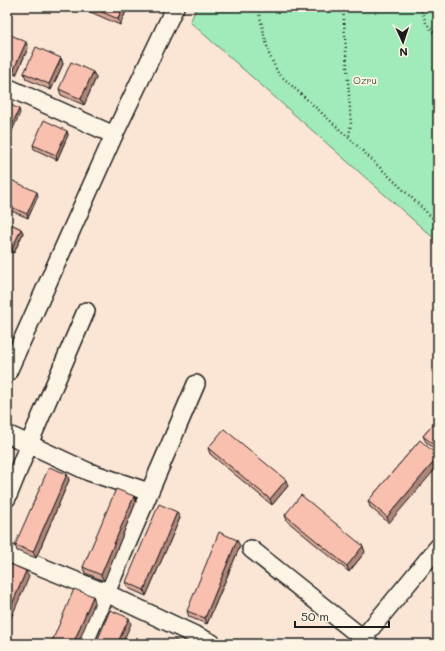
<svg xmlns="http://www.w3.org/2000/svg" width="445" height="651" viewBox="0 0 445 651" font-family="Mali,sans-serif">
<rect width="100%" height="100%" fill="#fbe5d5"/>
<filter id="ink" filterUnits="userSpaceOnUse"><feTurbulence type="fractalNoise" baseFrequency=".025" numOctaves="2"/><feDisplacementMap in="SourceGraphic" scale="8" xChannelSelector="R" yChannelSelector="G"/><feConvolveMatrix kernelMatrix="1 2 1 2 8 2 1 2 1" color-interpolation-filters="sRGB"/></filter>
<g filter="url(#ink)">
<path fill="#a1eab9" stroke="#5e836a" d="M197 7H438V242L190 22Z"/>
<g fill="none" stroke-linecap="round" stroke-linejoin="round">
<g stroke="#1c1c1c" stroke-width="20">
<path id="minor" d="M7 87 114 135
M7 374 114 135 175 7
M7 434 89 472 149 492
M7 498 29 444 86 311
M251 549 370 644
M7 553 106 593 212 643
M84 644 196 384
M358 644 438 547"/>
</g>
<path stroke="#1c1c1c" stroke-width="2.5" stroke-dasharray="1 3" stroke-linecap="butt" d="M259 7V13L269 54 278 73 348 137 438 223
M343 7 351 124 349 136
M420 7 426 23 438 38"/>
<use href="#minor" stroke="#fcf5e5" stroke-width="17"/>
</g>
<path fill="#d6a596" stroke="#1c1c1c" d="M79 7H128L120 25Z
M7 33 28 48 16 75 7 71Z
M61 58 63 64 51 90 26 79 24 73Z
M93 72 96 78 84 105 61 95 59 89Z
M67 131 68 135 57 160 34 149 33 145Z
M7 190 38 196 28 218 7 209Z
M7 222 21 229 23 233 14 253 7 250Z
M438 419V452L426 442 423 436Z
M420 440 389 523 370 507 368 501Z
M208 448 288 486 272 505 210 454Z
M67 474 69 480 36 558 17 551 15 545Z
M134 496 136 502 104 581 85 573 83 567Z
M285 515 365 552 349 572 287 521Z
M180 518 146 596 128 588 126 582Z
M240 546 207 624 189 617 187 611Z"/>
<path fill="#ae867a" stroke="#1c1c1c" d="M123 7H128L120 25 118 19Z
M26 42 28 48 16 75 14 69Z
M61 58 63 64 51 90 49 84Z
M93 72 96 78 84 105 81 99Z
M19 109 20 113 9 138 8 134Z
M67 131 68 135 57 160 56 155Z
M37 192 38 196 28 218 27 214Z
M21 229 23 233 14 253 12 249Z
M438 457V466L389 523 387 517Z
M67 474 69 480 36 558 33 552Z
M286 480 288 486 272 505 270 499Z
M134 496 136 502 104 581 101 575Z
M177 512 180 518 146 596 144 590Z
M237 540 240 546 207 624 205 618Z
M363 546 365 552 349 572 347 566Z
M26 571 29 577 7 627V616Z
M93 596 95 602 78 644H73Z
M129 618 131 624 122 644H117Z"/>
<path fill="#f9c0af" stroke="#1c1c1c" d="M91 7H123L118 19Z
M7 33 26 42 14 69 7 65Z
M36 47 61 58 49 84 24 73Z
M71 62 93 72 81 99 59 89Z
M7 103 19 109 8 134 7 133Z
M44 120 67 131 56 155 33 145Z
M11 180 37 192 27 214 7 205V190Z
M7 222 21 229 12 249 7 247Z
M438 419V448L423 436Z
M224 429 286 480 270 499 208 448Z
M420 440 438 456V457L387 517 368 501Z
M49 467 67 474 33 552 15 545Z
M116 489 134 496 101 575 83 567Z
M301 495 363 546 347 566 285 515Z
M159 504 177 512 144 590 126 582Z
M219 532 237 540 205 618 187 611Z
M8 563 26 571 7 616V565Z
M74 589 93 596 73 644H51Z
M110 610 129 618 117 644H96Z
M174 640 184 644H172Z"/>
</g>
<g text-anchor="middle" stroke-width="3.5" stroke-linejoin="round" paint-order="stroke">
<g font-size="10" fill="#445a4b" stroke="#fcf5e5">
<text x="365" y="84">Ozru</text>
</g>
</g>
<rect width="445" height="651" fill="none" stroke="#fcf5e5" stroke-width="24"/>
<rect x="12" y="12" width="421" height="627" fill="none" stroke="#1c1c1c" stroke-width="1.5" filter="url(#ink)"/>
<g transform="translate(403 42) rotate(177)" stroke="#fcf5e5" stroke-width="3" paint-order="stroke">
<path d="M0-3L7 15L0 10L-7 15Z" fill="#1c1c1c"/>
<text y="-6" font-size="11" font-weight="bold" text-anchor="middle" fill="#1c1c1c">N</text>
</g>
<path d="M295 621v6h94v-6" fill="none" stroke="#1c1c1c" stroke-width="2"/>
<text x="301" y="621" font-size="12" fill="#1c1c1c" stroke="#fcf5e5" stroke-width="3" paint-order="stroke">50 m</text>
</svg>
